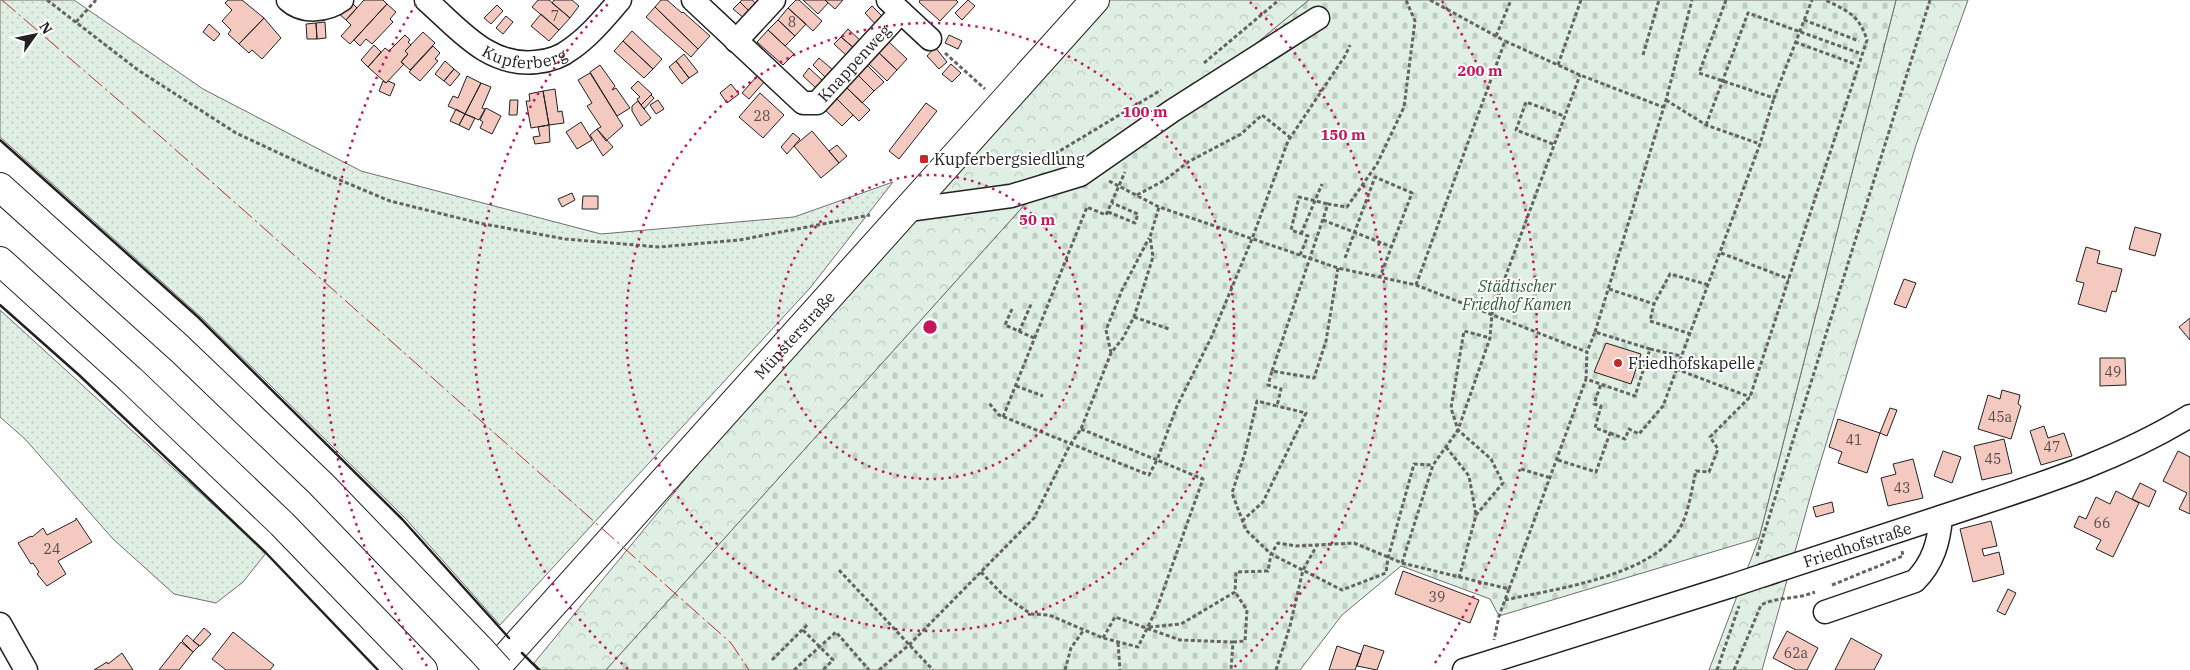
<svg xmlns="http://www.w3.org/2000/svg" width="2190" height="670" viewBox="0 0 2190 670" font-family="'IBM Plex Serif',serif">
<defs>
<pattern id="grass-dots" width="8" height="8" patternUnits="userSpaceOnUse" patternTransform="scale(1.25)"><rect width="8" height="8" fill="#e0efe3"/><path d="M2 2h.1M6 6h.1" fill="none" stroke="#c0cdc2" stroke-width="1.8" stroke-linecap="round"/></pattern>
<pattern id="forest-crowns" width="20" height="18" patternUnits="userSpaceOnUse" patternTransform="scale(1.25)"><rect width="20" height="18" fill="#e0efe3"/><path d="M2 6a3 3 0 1 1 6 0M12 15a3 3 0 1 1 6 0" fill="none" stroke="#c0cdc2"/></pattern>
<pattern id="cemetery-stones" width="16" height="16" patternUnits="userSpaceOnUse" patternTransform="scale(1.25)"><rect width="16" height="16" fill="#e0efe3"/><path d="M2 7V4a2 2 0 0 1 4 0v3zM10 15v-3a2 2 0 0 1 4 0v3z" fill="#c0cdc2"/></pattern>
</defs>
<rect width="100%" height="100%" fill="#fff"/>
<path fill="url(#grass-dots)" stroke="#6f6f6f" d="M0 0H74L203 89 361 171 601 234 794 217 893 182 810 288 500 625 405 518 201 317 0 137Z
M0 310 266 553 243 582 216 603 174 594 113 539 25 439 0 417Z"/>
<path fill="url(#forest-crowns)" stroke="#6f6f6f" d="M1100 0H1309L1247 51 1029 200 606 670H541L534 663 832 301Z
M1896 0H1968L1916 145 1813 487 1762 670H1709L1759 538Z"/>
<path fill="url(#cemetery-stones)" stroke="#6f6f6f" d="M1309 0H1896L1759 538 1499 616 1490 599 1401 566 1342 615 1300 670H606L1029 200 1247 51Z"/>
<path fill="#f3c9c0" stroke="#222" d="M228 0H242L264 18 239 44 228 34 231 30 222 21 232 10 225 3Z
M364 0H383L387 4 350 44 341 36 351 25 346 20Z
M538 0H549L570 18 559 30 532 7Z
M554 0H572L579 6 570 18 552 3Z
M661 0H667L682 13 683 12 710 36 698 49 655 7Z
M742 0H752L758 5 751 13 740 2Z
M796 0H799L822 21 813 31 788 8Z
M803 0H825L828 3 818 14Z
M825 0H843L835 9Z
M920 0H956L958 2 940 21 919 2Z
M968 0 975 6 962 20 955 13Z
M350 1 357 8 346 20 338 13Z
M740 2 751 13 745 19 733 9Z
M387 4 396 12 390 19 393 22 372 44 366 39 360 46 354 40Z
M497 5 503 11 491 24 484 18Z
M872 6 885 19 878 27 865 13Z
M655 7 698 49 691 57 646 17Z
M788 8 806 24 795 36 778 20Z
M541 14 559 30 549 41 531 26Z
M506 16 513 22 503 34 496 28Z
M264 18 281 38 262 59 252 50 249 53 239 44Z
M778 20 795 36 785 46 768 30Z
M325 22 326 38 317 39 316 23Z
M316 23 317 39H307L306 24Z
M209 24 220 34 214 41 203 32Z
M848 29 861 41 854 48 841 37Z
M768 30 794 54 783 65 757 42Z
M632 31 662 59 653 69 623 41Z
M423 32 435 43 410 70 401 62 408 54 405 51Z
M405 35 410 40 408 42 411 45 405 51 408 54 401 62 404 64 386 83 368 67 385 48 389 51Z
M949 35 962 41 958 49 945 43Z
M841 37 854 48 847 56 834 44Z
M623 41 653 69 644 78 614 51Z
M889 42 907 59 897 70 879 53Z
M374 45 381 52 368 67 361 60Z
M433 46 440 53 435 59 438 61 420 81 409 72Z
M935 47 947 62 939 69 927 56Z
M879 53 897 70 887 81 869 64Z
M684 54 698 72 689 78 676 61Z
M819 58 833 70 826 78 813 65Z
M445 61 454 69 444 81 435 74Z
M676 61 689 78 682 84 669 67Z
M951 64 961 73 952 82 942 74Z
M600 65 615 86 612 90 616 88 630 108 617 116 590 72Z
M867 65 884 82 874 91 858 75Z
M809 68 823 81 816 88 803 76Z
M454 69 460 74 450 86 444 81Z
M590 73 623 126 606 141 597 129 601 127 587 106 592 103 578 80Z
M758 75 765 81 749 99 742 93Z
M858 75 874 91 862 103 846 87Z
M467 76 481 83 465 114 448 106 453 96 458 98Z
M383 81 386 83 388 81 395 84 390 96 379 91Z
M638 81 652 94 641 105 637 99 640 97 631 88Z
M481 83 491 87 482 108 485 109 479 120 465 114Z
M731 84 739 94 727 103 720 93Z
M846 87 870 110 859 121 836 98Z
M555 89 558 112 562 111 564 123 549 125 543 91Z
M543 91 549 125 531 128 526 101H530L529 94Z
M760 93 784 115 763 138 739 117Z
M651 95 654 98 644 109 641 105Z
M836 98 853 115 842 126 825 110Z
M510 100H518L517 115H509Z
M658 100 664 109 656 114 650 105Z
M638 101 651 118 641 126 632 111V106Z
M926 103 937 111 899 159 889 151Z
M486 108 501 116 492 134 480 128 483 122 480 120Z
M456 109 465 114 459 125 450 121Z
M465 114 475 118 469 130 459 125Z
M581 122 592 140 577 149 566 132Z
M549 125 550 142 535 144 533 137 540 136 538 127Z
M597 129 613 147 603 156 590 135Z
M812 131 839 163 821 178 794 146Z
M793 133 800 139 787 154 781 147Z
M837 145 847 156 839 163 829 151Z
M572 193 575 200 562 207 558 199Z
M583 196H598V209H582Z
M2135 227 2161 234 2155 256 2129 249Z
M2086 247 2100 251 2097 263 2122 269 2116 292 2112 291 2106 312 2078 304 2084 283 2076 281Z
M1904 279 1916 283 1906 308 1894 304Z
M2190 318V340L2179 327Z
M1606 343 1641 354 1631 384 1594 372Z
M2100 358H2125L2126 385 2100 386Z
M2002 390 2020 395 2018 404 2021 406 2011 439 1978 429 1988 395 2000 399Z
M1890 408 1897 410 1887 436 1880 433Z
M1838 419 1880 433 1867 473 1838 463 1842 452 1829 447Z
M2044 426 2048 438 2064 433 2072 456 2041 465 2030 431Z
M2004 439 2012 473 1982 480 1974 446Z
M1943 451 1961 457 1952 483 1934 476Z
M2178 451 2190 457V514L2179 509 2187 493 2163 481Z
M1913 459 1923 498 1888 506 1881 478 1896 474 1893 464Z
M2140 483 2156 491 2149 507 2132 499Z
M2116 491 2139 503 2113 557 2096 549 2101 540 2074 527 2079 516 2086 519 2096 497 2110 504Z
M1832 502 1834 512 1816 517 1813 507Z
M76 518 92 542 58 561 66 574 47 586 37 574 39 572 33 563 31 564 18 543 31 536 32 537 43 528 47 535 76 520Z
M1991 521 1997 546 1982 549 1984 556 1999 552 2004 574 1973 582 1960 529Z
M1403 571 1479 600 1470 623 1395 594Z
M2008 589 2016 593 2005 615 1997 611Z
M204 628 211 634 200 646 193 641Z
M1787 631 1818 648 1807 670H1796L1773 658Z
M233 632 274 665 270 670H226L212 659Z
M187 635 199 646 193 652 182 641Z
M1851 638 1882 655 1874 670H1835Z
M181 642 193 652 179 670H159Z
M1364 645 1384 651 1377 670 1357 666Z
M1337 646 1361 654 1355 670H1329Z
M122 653 133 670H94L107 662 108 664Z"/>
<g fill="none" stroke-linecap="round" stroke-linejoin="round">
<g stroke="#222" stroke-width="25">
<g id="minor">
<path d="M288 0C303 14 327 11 342 0"/>
<path id="s1" d="M426 0C459 29 488 67 536 62 548 61 561 57 571 49 590 36 605 17 620 0"/>
<path id="s2" d="M693 0 803 103H817L901 12"/>
<path d="M888 0 930 39"/>
<path d="M736 41 774 0"/>
<path d="M908 210 1011 196 1080 175 1172 111 1318 18"/>
<path id="s3" d="M1764 575C1835 552 1906 529 1977 505 2051 481 2123 457 2190 416"/>
<path d="M1825 612 1915 581C1933 563 1939 542 1941 517"/>
<path d="M0 624 26 670"/>
<path d="M1464 670 1731 586"/>
</g>
</g>
<g stroke="#222" stroke-width="30">
<g id="major">
<path id="s4" d="M494 670 1095 0"/>
</g>
</g>
<g stroke="#222" stroke-width="30">
<path id="highway" d="M0 187 179 348 321 484 480 649
M0 261 130 379 282 524 423 670"/>
</g>
<path stroke="#646464" stroke-width="3" stroke-dasharray="4 2.5" stroke-linecap="butt" d="M47 0 138 70 236 133 311 168 390 201 479 223 565 239 659 247 739 240 870 215
M1430 0 1505 41
M1726 0 1699 73 1774 98 1812 0
M1804 20 1859 41
M76 22 96 0
M1496 36 1511 0
M1795 42 1855 64
M945 53 985 89
M1643 55 1659 0
M1204 63 1279 0
M1558 65 1581 0
M1666 100 1706 125 1760 144
M1706 125 1748 13 1859 53
M1553 144 1516 130 1526 102 1564 116
M1038 164 1161 90
M1109 181 1159 207 1338 268 1416 285 1587 352 1586 379 1635 396 1650 349 1595 332 1587 352
M1137 195 1165 180 1188 162 1241 134 1262 115 1291 138
M1108 212 1135 223 1138 214 1112 203
M1323 220 1392 247
M1301 234 1322 184
M1721 253 1789 279
M1300 255 1308 236 1291 230 1299 197 1328 204
M1345 258 1375 177 1412 193 1380 277
M1338 268 1326 341 1314 378 1272 371 1268 385 1281 389 1277 406 1257 401 1245 453 1232 493 1246 530 1271 554 1342 590 1386 573 1388 558 1414 464 1433 465
M1416 285 1505 41 1580 75 1663 107
M1609 289 1654 304
M1012 309 1005 325 1034 338
M1134 317 1169 329
M1019 332 1032 302
M1595 332 1666 100 1692 0
M1691 334 1650 321 1654 304 1670 274 1709 285
M1650 349 1681 356
M1111 353 1106 330 1122 290 1149 238
M1676 369 1750 397
M1272 371 1328 204 1347 207 1377 164 1404 107 1415 21 1406 0
M1016 386 1043 396
M1003 417 1087 207 1106 215 1125 172
M1081 429 1157 460 1177 406 1211 338 1252 239 1288 141 1345 56 1350 45
M1610 433 1625 439 1629 429 1639 434 1663 406 1760 144 1774 98
M1446 447 1469 476 1476 515
M1558 460 1596 472 1610 433 1595 428 1601 406 1594 404 1601 384
M1521 469 1551 478
M1242 521 1263 502 1306 413 1277 406
M1757 556 1930 0
M1402 563 1433 465 1458 430 1490 338 1492 313 1580 75
M839 570 933 670
M981 572 1003 595 1031 614 1049 615 1103 638 1138 647 1157 608 1203 479 1157 460 1149 475 999 415 989 403
M1459 578 1476 515 1503 483 1491 459 1458 430 1451 408 1464 331 1490 338
M1832 585 1903 556 1902 551
M1509 589 1586 379
M1505 600C1555 589 1646 577 1677 533 1689 515 1691 491 1696 471L1709 472 1718 449 1710 437 1750 397 1867 40C1859 15 1848 11 1825 0
M1149 627 1181 624 1235 592 1236 572 1268 571 1271 554 1278 543 1296 546 1354 543 1402 563 1509 589 1499 616 1494 640
M803 630 833 660 823 670
M1103 638 1115 617 1180 640 1233 642 1231 670
M1233 642 1245 641 1247 610 1235 592
M1118 643 1120 670
M772 660 808 624
M794 670 836 632 869 670
M879 670 909 645 1034 518 1070 445 1081 429 1111 353 1123 338 1134 317 1153 257 1150 237 1159 207
M1065 670 1071 648 1083 631
M1276 670 1290 626 1303 570 1317 545
M1717 670 1739 606
M1734 670 1761 605C1779 596 1795 600 1815 592"/>
<use href="#minor" stroke="#fff" stroke-width="22"/>
<use href="#major" stroke="#fff" stroke-width="28"/>
<use href="#highway" stroke="#fff" stroke-width="28"/>
<g stroke="#222" stroke-width="25" stroke-linecap="butt">
<path id="minor-bridge" d="M1731 586 1764 575"/>
</g>
<g stroke="#222" stroke-width="30" stroke-linecap="butt">
<path id="highway-bridge" d="M480 649 499 670"/>
</g>
<use href="#minor-bridge" stroke="#fff" stroke-width="22"/>
<use href="#highway-bridge" stroke="#fff" stroke-width="28"/>
<path stroke="#222" stroke-width="2.5" d="M0 140 198 317 402 519 509 638
M0 305 79 375 266 553 378 670
M522 653 539 670"/>
<path stroke="#c62828" stroke-width="1" stroke-dasharray="18 4 2.5 4" stroke-linecap="butt" d="M2 0 160 136 731 643 749 670"/>
</g>
<g fill="none" stroke="#c2185b" stroke-width="2.5" stroke-dasharray="2.5 5">
<circle cx="930" cy="327" r="152"/>
<circle cx="930" cy="327" r="304"/>
<path d="M628 669A456 456 0 0 1 610 2M1250 2A456 456 0 0 1 1232 669"/>
<path d="M427 666A607 607 0 0 1 418 1M1442 1A607 607 0 0 1 1433 666"/>
</g>
<g fill="#c62828" stroke="#fff" stroke-width="2">
<rect x="919" y="154" width="10" height="10" rx="2.5"/>
<circle cx="1618" cy="363" r="5"/>
</g>
<g text-anchor="middle" stroke-width="4" stroke-linejoin="round" paint-order="stroke">
<g font-size="14" fill="#564c4a">
<text x="555" y="21">7</text>
<text x="792" y="27">8</text>
<text x="762" y="121">28</text>
<text x="2113" y="377">49</text>
<text x="2000" y="422">45a</text>
<text x="1854" y="445">41</text>
<text x="2052" y="452">47</text>
<text x="1993" y="464">45</text>
<text x="1902" y="493">43</text>
<text x="2102" y="528">66</text>
<text x="52" y="554">24</text>
<text x="1437" y="602">39</text>
<text x="1796" y="658">62a</text>
</g>
<g font-size="16" fill="#222" stroke="#fff">
<text dy="6" stroke="none"><textPath href="#s1" startOffset="119">Kupferberg</textPath></text>
<text dy="6" stroke="none"><textPath href="#s2" startOffset="219">Knappenweg</textPath></text>
<text dy="6" stroke="none"><textPath href="#s4" startOffset="450">Münsterstraße</textPath></text>
<text dy="6" stroke="none"><textPath href="#s3" startOffset="98">Friedhofstraße</textPath></text>
</g>
<g font-size="16" fill="#222" stroke="#fff" text-anchor="start">
<text x="934" y="165">Kupferbergsiedlung</text>
<text x="1628" y="369">Friedhofskapelle</text>
</g>
<g font-size="16" font-style="italic" fill="#2f5e38" stroke="#fff">
<text x="1517" y="292">Städtischer<tspan x="1517" dy="18">Friedhof Kamen</tspan></text>
</g>
</g>
<circle cx="930" cy="327" r="8" fill="#c2185b" stroke="#fff" stroke-width="2.5"/>
<g font-size="15" text-anchor="middle" font-weight="bold" fill="#c2185b" stroke="#fff" stroke-width="4" stroke-linejoin="round" paint-order="stroke">
<text x="1480" y="76">200 m</text>
<text x="1145" y="117">100 m</text>
<text x="1343" y="140">150 m</text>
<text x="1037" y="225">50 m</text>
</g>
<g transform="translate(35 35) rotate(57)" stroke="#ffffff" stroke-width="4" paint-order="stroke">
<path d="M0-4L9 19L0 12L-9 19Z" fill="#222222"/>
<text y="-8" font-size="14" font-weight="bold" text-anchor="middle" fill="#222222">N</text>
</g>
</svg>
